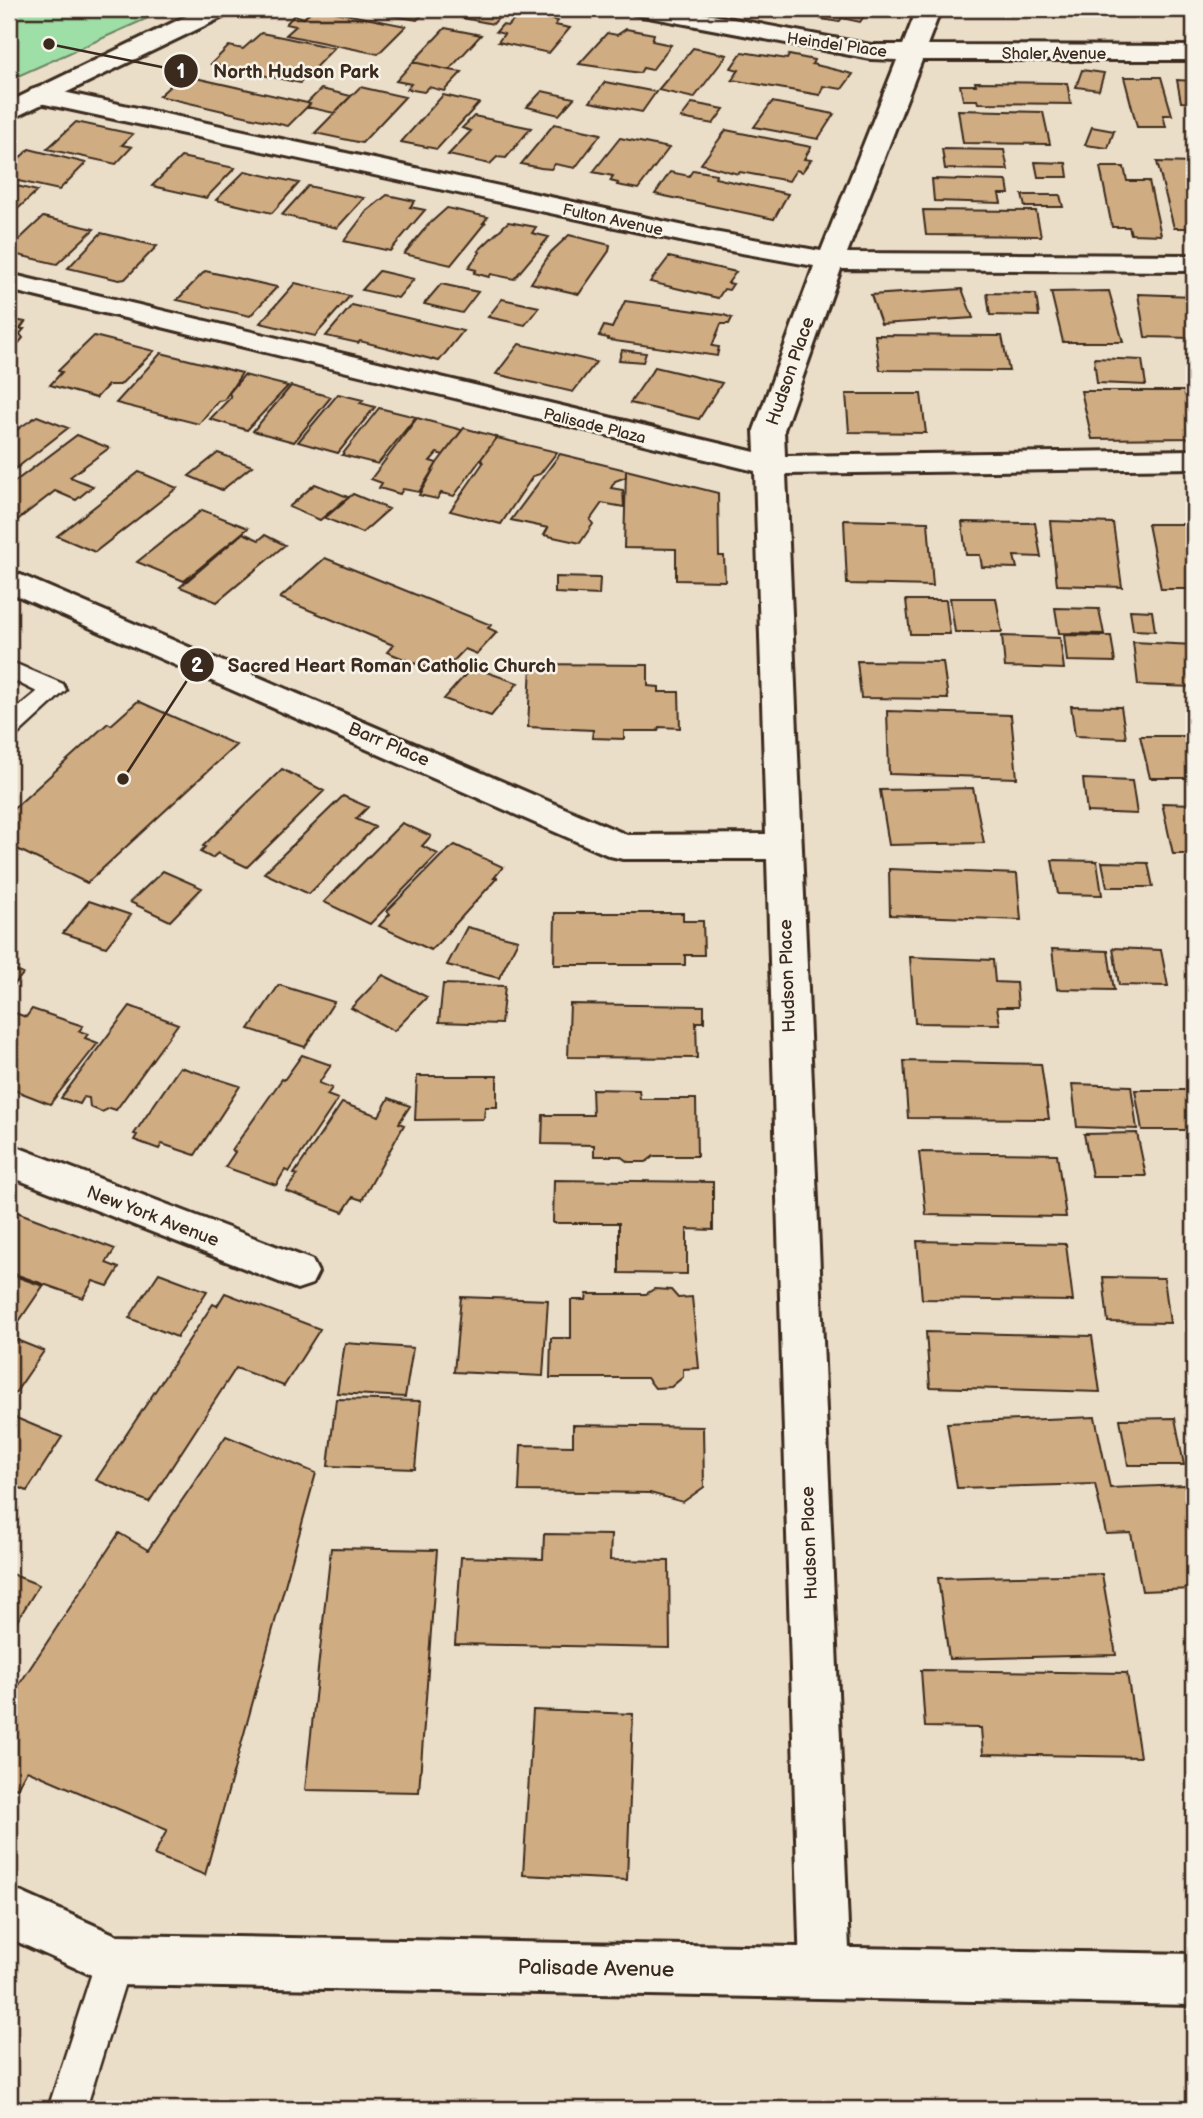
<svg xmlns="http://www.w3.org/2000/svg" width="1203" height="2118" viewBox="0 0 1203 2118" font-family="'Balsamiq Sans',sans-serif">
<rect width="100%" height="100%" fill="#ebdec9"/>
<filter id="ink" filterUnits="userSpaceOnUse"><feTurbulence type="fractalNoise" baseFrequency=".0143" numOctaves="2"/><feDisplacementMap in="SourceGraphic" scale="14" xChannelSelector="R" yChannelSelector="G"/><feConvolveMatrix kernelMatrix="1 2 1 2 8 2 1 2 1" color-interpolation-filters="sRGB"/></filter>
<g filter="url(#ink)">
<path fill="#9edea7" stroke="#6c8462" stroke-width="2" d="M9 9H168L9 80Z"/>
<path fill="#d0ac82" stroke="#3b2a1e" stroke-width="2" d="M313 9H320L406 26 378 54 286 35 296 26 286 24 294 15 304 18Z
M354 9H424L422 11H426L417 20Z
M471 9H507L493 24 463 18Z
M797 9H869L860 22 842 18 839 22 821 19 823 15Z
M522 12 558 21 555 25 570 28 549 53 498 42 504 34 496 32 502 25 508 26Z
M445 28 481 35 449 70 413 62Z
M626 29 654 34 652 41 671 45 652 70 643 68 640 73 579 64 607 33 617 35Z
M261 33 282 37 334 48 300 83 211 64 229 46 243 49Z
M693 48 727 55 694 98 658 90Z
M742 52 787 59 789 55 814 60 812 64 853 74 842 89 823 86 820 95 732 80 739 70 731 68Z
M413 62 449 70 462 72 444 91 429 87 424 92 407 89 411 84 396 81Z
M1082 70 1104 73 1099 90 1076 87Z
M182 75 307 103 310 104 288 126 159 96Z
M1124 77H1161L1172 115H1163L1166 127H1137Z
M1177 80 1194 81V103L1181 102Z
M605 82 656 92 642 112 590 102Z
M975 82 1067 83 1071 104 978 103 977 100H963L960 85H976Z
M360 87 405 97 362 143 315 133Z
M321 89 351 96 334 113 307 107 310 104 307 103Z
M542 91 574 98 559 115 527 107Z
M443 95 479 103 437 149 401 142Z
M772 102 834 114 818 139 754 127Z
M692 103 724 109 713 124 681 118Z
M958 110 1043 112 1050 144 963 143Z
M474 116 531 128 506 158 497 157 490 164 448 155 471 131 462 128Z
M76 122 133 134 122 145 132 147 116 164 47 149Z
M554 124 601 134 575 168 555 164 551 169 541 168 521 164Z
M1092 127 1114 131 1108 148 1085 145Z
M726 130 811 147 804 159 811 160 802 172 796 170 789 181 740 172 738 174 701 164Z
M620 138 669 148 638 189 617 185 618 183 610 181 613 176 593 172Z
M29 149 86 163 59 190 9 179V168Z
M942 149 1004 150 1008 170 945 169Z
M181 157 235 168 206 198 152 186Z
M1035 162 1066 163 1068 177H1038Z
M1157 162 1194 163V235H1190L1189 228H1174Z
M1100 167H1124L1127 181H1149L1161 235 1131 234 1129 227H1112Z
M693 170 716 174 715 178 788 194 774 219 655 194 670 172 689 176Z
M245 171 299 183 272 213 216 200Z
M932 179 1007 181 1009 194H999L1001 203 934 201Z
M9 184 37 191 9 217Z
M308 186 364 198 337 228 282 215Z
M387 195 415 201 410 207 425 210 390 251 344 241 367 211Z
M1022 195H1060L1063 207H1025Z
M447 208 488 217 483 223H485L451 265 404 254 428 225Z
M923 210 1036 211 1041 236 926 235Z
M43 217 94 229 57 264 9 253V249Z
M508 222 536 227 532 233 549 237 514 279 491 274 489 277 474 273 476 270 468 268 480 252 478 251Z
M101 233 157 246 125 279 119 280 68 268Z
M569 235 610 245 609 251 579 294 531 283 551 252Z
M669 257 736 272 728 283 733 284 729 290 724 289 718 298 650 282Z
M205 271 277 287 250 316 177 300Z
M379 271 414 279 398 298 362 290Z
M295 283 350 296 315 336 260 323Z
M441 284 478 292 462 313 424 304Z
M962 289 973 318 881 324 871 295Z
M1109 291 1123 342H1063L1051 292Z
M987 293 1036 294 1039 316 990 315Z
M1138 294 1194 296V338L1145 337Z
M502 299 539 307 525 325 488 317Z
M625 301 724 315 732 318 729 324H721L712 346 719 347 717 356 608 340V338L599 336 604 326 612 328Z
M352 305 463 331 439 361 360 341 358 343 326 336Z
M9 319 25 322 20 329H24L20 334 23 338 18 344 9 345Z
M875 335 1002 336 1009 371 880 370Z
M94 336 154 351 120 385H108L96 398 50 385 62 372 58 371Z
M519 344 596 362 573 392 496 374Z
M622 350 646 353 643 362 619 360Z
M161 353 242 373 224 400 218 401 199 424 116 403Z
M1094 358 1142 360 1146 385 1097 383Z
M655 367 722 383 699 419 630 403Z
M244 375 288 386 247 430 210 419 231 397 229 393Z
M291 386 331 397 294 442 253 431Z
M1081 391H1184L1194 424V438L1092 439Z
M338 394 363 400 360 403 375 407 338 453 298 442Z
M846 394H921L926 433 849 432Z
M379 408 416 417 378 464 342 455Z
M37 416 68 428 9 474V435Z
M417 418 462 430 443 455 437 453 430 461 437 463 419 492 403 489 400 494 379 488 382 483 371 479Z
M464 428 497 437 454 496 441 493 437 499 419 495 437 463Z
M77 435 109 448 70 477 93 486 76 500 55 491 15 522 9 520V486Z
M497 438 557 452 540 474 533 476 501 524 450 511 483 463 481 459Z
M218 453 252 466 222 490 189 476Z
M560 454 626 470V477L615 481 611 488 623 490 624 507 602 503 590 520 593 524 580 543 544 535 548 528 511 520Z
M626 470 718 493 719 556H724L725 581 676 580V549L624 548Z
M139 472 177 488 95 552 57 536Z
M315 484 348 497 320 520 289 507Z
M353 494 389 509 362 533 325 518Z
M202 510 248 528 184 581 137 562Z
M844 520 928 522 933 586 847 584Z
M1050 521 1113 523 1122 587 1057 585Z
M962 522 1035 523 1041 557 1014 556 1017 568 982 567 980 555H966Z
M1148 524H1194V589H1161Z
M243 533 259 540 265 535 285 545 217 602 180 587Z
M325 558 491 625 488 628 497 632 477 654 465 649 441 674 387 652 393 645 280 598Z
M555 577 600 578 599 595 555 593Z
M950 598H996L1002 632H955Z
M906 600H946L950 634H910Z
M1055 608 1099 609 1104 634 1059 633Z
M1130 610 1152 611 1155 631 1133 630Z
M1064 635 1111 636 1115 662 1067 661Z
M1002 636 1060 638 1064 669 1005 667Z
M1133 642 1194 645V687L1138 685Z
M857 661 943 662 948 699 861 698Z
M531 664 648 665V686L659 687V692H679L680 728 659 727 658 731H624V739L592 738 593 730 528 727Z
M472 667 518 683 491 716 444 699Z
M138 701 236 745 87 883 9 845V813L108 723 111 725Z
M1071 706 1121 707 1126 738 1075 736Z
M887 711 1011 715 1017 778 889 774Z
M1140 736H1194V778H1150Z
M282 769 324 791 247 867 218 853 212 858 200 852 205 847 203 846Z
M1083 779 1132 781 1137 814 1087 812Z
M973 788 984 843 889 845 880 790Z
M343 796 368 807 356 819 375 827 309 894 264 873Z
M1162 803 1194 804V854H1173Z
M402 823 431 836 422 846 438 854 370 924 324 902Z
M455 845 503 867 494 878H497L439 942 431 950 379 926 390 914 387 911 441 856Z
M1052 860 1097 861 1102 895 1058 894Z
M1102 862 1148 863 1153 887H1107Z
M889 869 1017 874 1021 920 890 915Z
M163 871 202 888 170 921 130 902Z
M89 901 131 915 106 947 63 933Z
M555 913H683V921H703L704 955H685V965H554Z
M467 927 518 940 499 978 447 965Z
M1113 948 1161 950 1168 986 1119 985Z
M1052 949 1108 951 1114 990 1057 989Z
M910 957 993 960 995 982 1016 983 1018 1007H997L1000 1024 915 1023Z
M9 968 23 974 9 991Z
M1188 970H1194V1006Z
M383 975 427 997 394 1031 351 1008Z
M443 984 505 986 501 1024 439 1022Z
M279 985 334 1002 305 1047 249 1029Z
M570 1004 704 1006V1022H696L697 1058 568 1057Z
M130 1006 178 1024 116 1110 110 1108 102 1112 90 1107 89 1098 84 1097 80 1104 61 1098Z
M32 1009 83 1026 79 1031 88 1034 85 1038 98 1043 50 1104 9 1088V1020L15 1013 26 1017Z
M302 1055 331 1065 319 1083 332 1088 327 1095 338 1099 289 1172 285 1170 276 1185 225 1167 235 1152 232 1150 282 1079 284 1080Z
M904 1061 1041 1064 1049 1119 908 1118Z
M180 1067 240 1086 195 1155 162 1144 159 1149 134 1140 137 1135 134 1134Z
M417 1076H497V1107H485L484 1119 415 1120Z
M1072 1084 1131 1086 1137 1129 1077 1127Z
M592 1089 639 1090 640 1099H696L697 1156H654L646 1162H628L620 1156H594V1145L542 1144 543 1115H593Z
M1135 1090H1187L1194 1130H1142Z
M389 1098 410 1106 399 1123 404 1125 362 1200 353 1197 343 1212 286 1191 297 1175 294 1174 342 1103 379 1116Z
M1137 1133 1146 1176H1092L1084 1134Z
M919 1152 1057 1154 1066 1217 926 1215Z
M554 1180 713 1182V1230L687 1229V1274L619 1273V1223H553Z
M9 1209 115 1249 106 1263 119 1268 108 1286 93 1281 83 1298 9 1272Z
M917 1241 1066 1244 1073 1301 922 1299Z
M159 1273 207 1291 177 1337 129 1318Z
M9 1274 43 1286 9 1336Z
M1103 1277 1164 1278 1170 1323 1108 1322Z
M654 1289 671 1290 678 1298 692 1297 699 1368 683 1369V1377L671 1387 655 1388 647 1378H550L551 1338H571V1300H586L587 1294H646Z
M225 1293 320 1329 284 1386 236 1368 149 1502 96 1480 213 1304 217 1306Z
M461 1297 548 1300 543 1376 454 1372Z
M926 1332 1092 1336 1100 1392 930 1387Z
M9 1337 44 1351 9 1402Z
M345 1343 413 1348 405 1397 337 1393Z
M336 1399 421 1401 415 1469 328 1466Z
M9 1415 62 1437 27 1491 9 1483Z
M1095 1417 1110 1488 1185 1485 1194 1527V1589L1142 1591 1131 1533 1106 1534 1095 1484 957 1488 947 1423Z
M1175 1418 1184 1465H1128L1120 1419Z
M573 1425 703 1427 704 1487 683 1502 650 1493 519 1491 521 1445 573 1446Z
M226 1436 316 1473 205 1875 154 1855 167 1830 27 1770 17 1788 9 1785V1700L119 1533 148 1550Z
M544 1534 611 1535 610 1560 669 1561 670 1648 455 1644 461 1557 543 1559Z
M331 1548 437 1550 419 1792 305 1790Z
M9 1573 39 1585 9 1634Z
M1102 1574 1116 1655 949 1659 938 1578Z
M921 1670 1127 1673 1140 1757 983 1754 981 1728 925 1727Z
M533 1710 633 1714 627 1880 523 1875Z"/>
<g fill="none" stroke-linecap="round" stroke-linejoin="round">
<g stroke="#3b2a1e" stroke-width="5">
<path id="lane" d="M9 661 63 684 66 690 18 734 9 736V715L37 692 9 678Z
M114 1942 127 1947 132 1960 86 2109H48L96 1960 101 1947Z"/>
</g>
<g stroke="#3b2a1e" stroke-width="6">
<path id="street" d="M631 9H680L871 45H903L917 9H941L927 45 1194 46V60H922L847 253 1194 255V271L841 269 784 430 785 456 1194 450V468L786 474 850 1973 843 1991 825 1998 807 1991 800 1973 767 859H623L610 856 9 592V570L627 835 766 834 755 471 9 290V274L755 452 754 430 814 266 708 247 40 103 31 100 27 95 31 90 40 87 708 231 821 251 897 60 871 59 643 16 634 14Z
M9 1144 312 1260 318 1272 312 1284 297 1289 9 1176Z"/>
</g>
<g stroke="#3b2a1e" stroke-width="6">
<path id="secondary" d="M201 9H232L229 14 9 120V102Z
M9 1887 116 1935 1194 1954V2005L114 1985 9 1938Z"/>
</g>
<use href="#lane" fill="#f7f3e8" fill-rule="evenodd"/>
<use href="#street" fill="#f7f3e8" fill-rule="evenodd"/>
<use href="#secondary" fill="#f7f3e8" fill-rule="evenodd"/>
</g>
</g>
<g text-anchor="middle" stroke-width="5" stroke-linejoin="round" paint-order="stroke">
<g font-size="16" fill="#3b2a1e" stroke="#f7f3e8">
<text transform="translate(837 44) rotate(8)" y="6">Heindel Place</text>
<text x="1054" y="59">Shaler Avenue</text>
<text transform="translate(613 219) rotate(12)" y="6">Fulton Avenue</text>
<text transform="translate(595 425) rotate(14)" y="6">Palisade Plaza</text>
</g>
<g font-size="18" fill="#3b2a1e" stroke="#f7f3e8">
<text transform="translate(790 371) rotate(-71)" y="6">Hudson Place</text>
<text transform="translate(389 744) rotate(23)" y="6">Barr Place</text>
<text transform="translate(787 976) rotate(-92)" y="6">Hudson Place</text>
<text transform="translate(153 1216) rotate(21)" y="6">New York Avenue</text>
<text transform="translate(809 1543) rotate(-92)" y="6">Hudson Place</text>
</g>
<g font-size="21" fill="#3b2a1e" stroke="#f7f3e8">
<text transform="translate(596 1968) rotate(1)" y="7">Palisade Avenue</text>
</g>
</g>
<path fill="none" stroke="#3b2a1e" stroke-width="2.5" d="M49 44L181 71M123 779L197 665"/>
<g fill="#3b2a1e" stroke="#f7f3e8" stroke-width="2.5">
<circle cx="49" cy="44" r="7"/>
<circle cx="123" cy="779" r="7"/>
<circle cx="181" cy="71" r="18"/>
<circle cx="197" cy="665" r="18"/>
</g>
<g font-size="21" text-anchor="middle" font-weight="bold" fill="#fff">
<text x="181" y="78">1</text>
<text x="197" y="672">2</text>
</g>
<g font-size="19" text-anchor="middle" font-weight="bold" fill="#3b2a1e" stroke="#f7f3e8" stroke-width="5" stroke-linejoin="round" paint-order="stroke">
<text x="296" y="78">North Hudson Park</text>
<text x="392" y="672">Sacred Heart Roman Catholic Church</text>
</g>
<rect width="1203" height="2118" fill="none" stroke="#f7f3e8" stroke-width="35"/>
<rect x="18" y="18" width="1168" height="2083" fill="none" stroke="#3b2a1e" stroke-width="2.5" filter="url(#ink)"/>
</svg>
